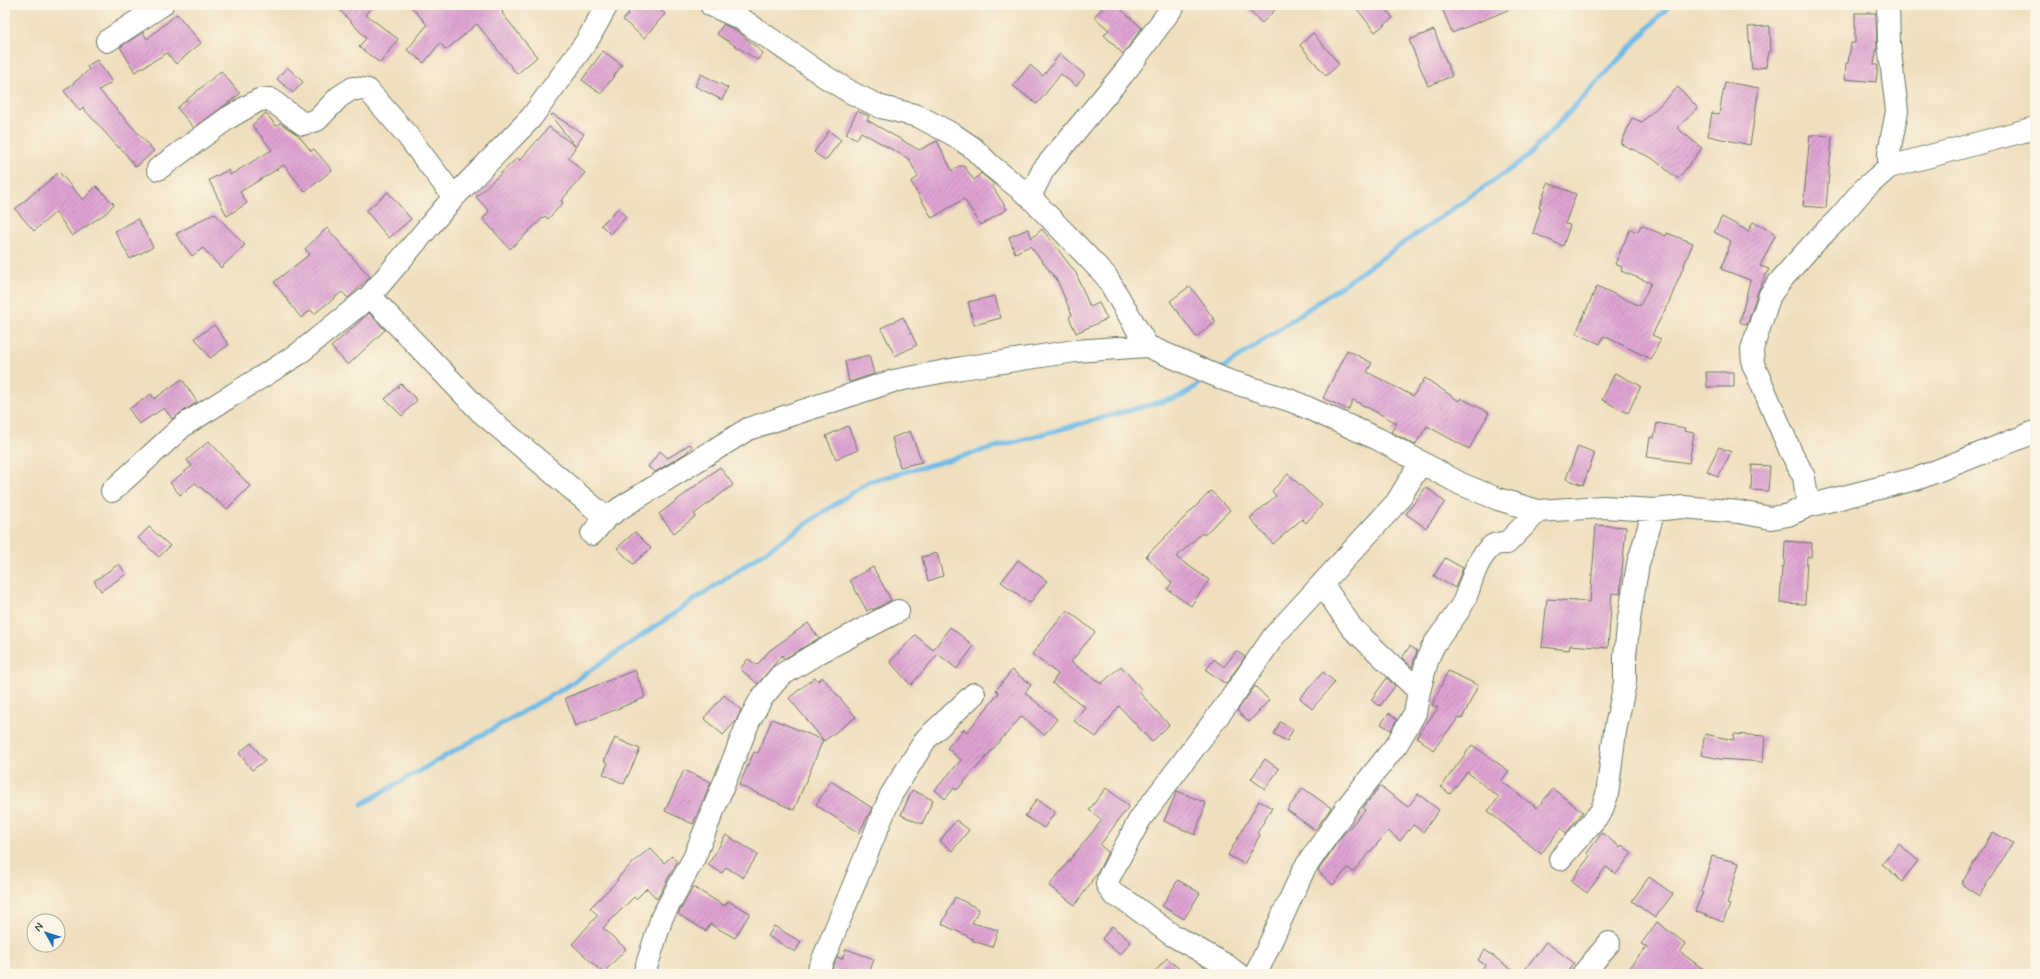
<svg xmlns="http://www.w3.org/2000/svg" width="2040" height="979" viewBox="0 0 2040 979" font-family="Mynerve,sans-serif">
<defs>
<pattern id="building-hatch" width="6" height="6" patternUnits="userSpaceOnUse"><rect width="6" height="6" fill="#dfa3d3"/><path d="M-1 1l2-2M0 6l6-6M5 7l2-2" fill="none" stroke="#b486ac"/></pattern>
</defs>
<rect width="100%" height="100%" fill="#fcf5e5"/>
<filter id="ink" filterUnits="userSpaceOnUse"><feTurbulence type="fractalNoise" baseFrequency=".025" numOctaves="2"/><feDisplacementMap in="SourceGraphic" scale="8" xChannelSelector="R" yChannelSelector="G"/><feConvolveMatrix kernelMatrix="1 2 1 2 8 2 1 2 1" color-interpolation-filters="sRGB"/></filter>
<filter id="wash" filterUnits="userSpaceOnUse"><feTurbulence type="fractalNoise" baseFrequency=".012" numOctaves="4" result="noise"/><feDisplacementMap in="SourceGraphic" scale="16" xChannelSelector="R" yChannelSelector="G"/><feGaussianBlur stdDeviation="0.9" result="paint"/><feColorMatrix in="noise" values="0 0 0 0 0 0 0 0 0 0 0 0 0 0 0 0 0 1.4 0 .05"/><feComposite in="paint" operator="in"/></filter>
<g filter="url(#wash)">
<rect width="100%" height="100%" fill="#efdfbe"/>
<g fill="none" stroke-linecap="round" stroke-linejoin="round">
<path stroke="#6ebbe8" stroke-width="5" d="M1220 370 1525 159 1670 5
M362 804 566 687 868 482 1182 396 1208 378"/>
</g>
<g id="blocks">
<path fill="url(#building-hatch)" d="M335 5H374L365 14 398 39 380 63 359 47 366 38Z
M410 5H498L503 12 502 13 537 57 517 74 477 24 446 50 440 43 424 63 407 50 427 25Z
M632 5H655L665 14 644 38 623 20 629 13 627 11Z
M1105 5H1116L1142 28 1123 54 1104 35 1109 30 1094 17Z
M1243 5H1280L1262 23Z
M1354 5H1383L1393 18 1375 32Z
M1441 5H1520L1452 33Z
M1855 13H1876L1877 47 1874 65H1878L1876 82 1845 79 1846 63H1848L1851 43H1855Z
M177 14 201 43 176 64 167 53 135 72 120 47 143 32 147 39Z
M724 24 740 33 763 53 757 60 717 34Z
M1770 26 1771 52H1769L1766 67 1752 69 1748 27Z
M1434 30 1452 76 1428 86 1409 40Z
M1313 33 1339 64 1326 76 1300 45Z
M603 51 622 65 601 94 582 80Z
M1060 54 1085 75 1076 86 1061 74 1037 104 1013 86 1030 65 1043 76Z
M97 60 112 82 99 90 154 151 136 167 120 147 119 148 83 108 80 111 64 91 89 70 87 66Z
M287 67 303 82 293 93 277 79Z
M221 71 240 94 194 128 177 108Z
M701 74 728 88 722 100 695 86Z
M1725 82 1759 88 1750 145 1708 136 1712 113 1719 114Z
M1678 87 1698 108 1677 128 1702 148 1678 179 1652 158 1621 144 1632 118 1642 122Z
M857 111 869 116 867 120 919 150 937 141 952 171 959 166H964L974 180 981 173 994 184 992 186 1007 209 981 225 964 199 932 218 911 182 918 177 909 159 861 132 857 139 846 134Z
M266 113 276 126 280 123 298 135 311 151 314 149 332 170 305 192 284 165 240 192 247 203 227 216 209 180 228 170 230 175 272 150 252 125Z
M552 114 584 134 568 158 585 173 561 201 563 203 548 219 545 216 510 249 483 219 489 211 476 197 517 158 520 160 549 127 575 146 551 116Z
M829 131 841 140 825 161 814 152Z
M1810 135H1821L1832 137 1826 208 1803 206Z
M59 172 83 200 96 186 114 204 106 213 72 236 56 212 34 231 15 209Z
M1548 183 1576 194 1565 224 1570 225 1563 246 1533 233 1541 208 1539 207Z
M388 192 411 219 389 238 366 211Z
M618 208 626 217 610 234 601 225Z
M214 213 245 245 221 268 203 248 192 256 176 234Z
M1722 217 1748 231 1753 222 1776 234 1760 266 1769 269 1758 291 1747 325 1740 322 1750 280 1721 269 1731 241 1714 232Z
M138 219 153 247 130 259 115 231Z
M1641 225 1666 236 1667 233 1693 243 1670 300 1652 335 1661 339 1651 359 1604 336 1600 344 1576 333 1597 286 1640 306 1651 283 1621 271 1622 267 1615 264 1630 229 1638 232Z
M327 228 370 277 348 298 342 292 314 314 311 310 301 318 274 282 310 254 305 249Z
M1028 229 1032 238 1042 229 1076 273 1090 307 1099 303 1107 319 1076 333 1069 317 1072 315 1057 280 1030 246 1015 253 1009 237Z
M1190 286 1216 322 1196 337 1170 301Z
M995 296 1001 318 974 325 968 302Z
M369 313 385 330 348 365 331 347Z
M903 317 917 345 895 356 881 328Z
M214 325 229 345 210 358 195 338Z
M1347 350 1372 363 1367 372 1413 396 1425 378 1459 401 1461 398 1489 413 1469 449 1427 426 1415 445 1391 432 1397 423 1353 400 1348 410 1323 398Z
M869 355 874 374 849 382 845 361Z
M1706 372H1734V387H1707Z
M1615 373 1641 386 1628 413 1602 400Z
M182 379 197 402 172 419 164 408 139 424 129 409 151 394 154 399Z
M401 384 417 400 402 416 385 399Z
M1657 423 1685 428 1684 431 1694 433 1689 463 1647 457 1650 437 1654 438Z
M848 426 858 450 836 459 826 436Z
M910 431 922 462 900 467 892 438Z
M209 441 250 486 227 509 195 483 180 495 170 483 192 466 187 460Z
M690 444 692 446 686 453 655 472 648 467 660 451 668 458Z
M1578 446 1595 453 1583 485 1566 479Z
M1719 447 1731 452 1718 477 1707 471Z
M1752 465 1770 466 1768 491 1751 490Z
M720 467 733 485 694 514 696 516 674 533 659 514Z
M1288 474 1322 505 1306 523 1302 519 1273 544 1250 518 1276 496 1272 491Z
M1426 487 1445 502 1426 528 1406 514Z
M1211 491 1230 510 1204 535 1202 533 1176 557 1209 580 1191 606 1167 589 1172 583 1146 556Z
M1596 525 1626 527 1620 594 1612 593 1608 648 1570 645 1569 650 1542 647 1547 599 1590 602Z
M149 527 170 546 159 557 138 538Z
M635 532 651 548 633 564 617 548Z
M1785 541 1812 543 1811 557 1807 556 1805 604 1780 603 1782 567H1784Z
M937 553 943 576 928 581 922 557Z
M1445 558 1463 568 1455 588 1434 576Z
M1018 560 1047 581 1030 603 1001 582Z
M119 564 126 574 101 591 94 581Z
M873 567 891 600 873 610 872 608 867 611 850 580Z
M1067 610 1095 632 1071 662 1101 684 1121 666 1142 690 1139 692 1169 725 1152 742 1119 706 1096 737 1074 721 1085 707 1052 683 1058 674 1032 654Z
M808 623 819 638 784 659 782 655 758 684 740 669 748 659 757 665 769 651Z
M950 627 974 646 957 669 938 654 911 685 890 662 915 635 933 650Z
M1410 646 1417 651 1412 667 1402 658Z
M1236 651 1245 657 1226 684 1206 670 1214 659 1224 667Z
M635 670 644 693V698L575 726 565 698Z
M1012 670 1031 685 1025 693 1057 719 1044 735 1022 716 957 790 954 788 945 799 935 790 961 760 947 748 964 729 967 732 999 693 996 690Z
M1448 671 1478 685 1462 719 1459 717 1433 750 1417 737 1421 730 1438 708 1432 705Z
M1323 672 1335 682 1312 709 1300 698Z
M815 677 818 681 822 677 856 717 824 741 789 698Z
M1387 678 1395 686 1380 706 1371 700Z
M1255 686 1269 700 1249 722 1237 711Z
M724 695 741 710 736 721 723 735 704 718Z
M1389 713 1397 719 1391 730 1381 724Z
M772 719 823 740 794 810 739 785 754 752 758 753Z
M1280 722 1293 729 1287 741 1274 734Z
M1705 734 1733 740 1734 734 1765 736 1763 762 1720 759 1701 755Z
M615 738 640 749 624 784 603 774 608 763 604 761Z
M251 743 265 761 252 770 239 753Z
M1472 745 1509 771 1501 781 1537 808 1553 789 1583 812 1566 833 1561 828 1541 854 1488 811 1499 797 1467 772 1450 794 1441 787Z
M1265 759 1279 769 1265 789 1251 779Z
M684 770 711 782 693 824 665 811Z
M831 781 872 808 859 833 816 805Z
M1380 786 1408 807 1418 794 1439 810 1423 832 1413 825 1400 841 1388 831 1353 872 1348 868 1333 885 1318 871 1340 838 1365 810 1363 808Z
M1106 788 1129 806 1100 845 1108 852 1097 874 1091 881H1092L1075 905 1049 886 1102 820 1089 810Z
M1303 788 1331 808 1315 830 1287 810Z
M912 790 933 800 922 824 901 815Z
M1177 791 1206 803 1195 835 1164 821Z
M1037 799 1055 812 1044 828 1025 816Z
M1259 801 1272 808 1257 833 1260 835 1244 864 1228 855Z
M956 820 969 830 952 851 940 841Z
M1993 832 2013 843 1979 896 1961 884Z
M1602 833 1620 847 1622 845 1632 853 1616 874 1606 867 1587 893 1571 881 1590 856 1587 853Z
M726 835 758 854 743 878 726 867 722 873 708 865Z
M1899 844 1918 861 1902 881 1882 864Z
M650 848 664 863 672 856 677 862 657 899 647 888 636 899 634 897 603 928 626 949 603 973 572 944 598 915 590 908 618 880 617 879 626 869Z
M1712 856 1739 863 1727 904 1730 905 1723 922 1695 911 1703 892H1701Z
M1649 877 1673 894 1655 918 1632 901Z
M1178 880 1200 893 1184 919 1162 906Z
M693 887 725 906 728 901 750 913 735 938 710 924 706 931 678 914Z
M955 897 979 909 972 923 998 930 992 947 973 941V939L942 924Z
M1657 922 1686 944 1680 952 1710 974H1623L1647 947 1641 944Z
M774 926 801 942 795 952 768 936Z
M1112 926 1131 942 1120 955 1102 939Z
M1546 942 1574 963 1566 974H1534L1526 968Z
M846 949 874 959 869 974H844L832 969 837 957 842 959Z
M1485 950 1492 955 1517 974H1478L1485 965 1478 960Z
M1167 958 1185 974H1153Z"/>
</g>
</g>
<g filter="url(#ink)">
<use href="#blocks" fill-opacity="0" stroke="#687664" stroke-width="1"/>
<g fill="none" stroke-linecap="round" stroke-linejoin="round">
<g stroke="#687664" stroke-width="24">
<path id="minor" d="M711 5 740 18 824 76 852 93 881 107 918 116 954 135 973 148 990 165 1030 197 1106 276 1147 346
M1888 5 1889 44 1897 111 1889 153V167
M107 41 162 5
M158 169 228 118 259 100 270 99 303 124 317 120 339 97 353 88 368 90 407 135 454 197
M1030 197 1043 170 1128 68 1174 5
M370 296 480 411 606 518
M112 491 184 425 297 355 370 296 454 197 531 118 587 41 607 5
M1808 506 1804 477 1790 450 1753 364 1752 349 1770 295 1781 280 1814 243 1839 218 1863 190 1889 167 2035 128
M592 534 606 518 622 507 748 429 893 381 962 368 1075 351 1147 346 1226 380 1292 401 1378 439 1461 484 1498 499 1538 511 1603 507 1654 510 1683 507 1739 512 1771 518 1788 515 1808 506 1919 478 2035 432
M1419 691C1424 674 1427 653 1438 639 1447 626 1457 615 1464 601 1472 582 1475 560 1492 546 1496 543 1502 543 1507 543L1538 511
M1560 859 1601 812 1607 795 1615 731 1625 683V655L1629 619 1638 564 1654 510
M644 974 662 917 694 858 749 721 761 699 780 676 816 654 898 611
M817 974 891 795 926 739 974 694
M1238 974 1226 965 1172 935 1128 902 1113 894 1107 884 1109 877 1140 819 1230 700 1274 636 1397 502 1421 462
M1256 974 1304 869 1347 807 1397 744 1415 713 1419 691 1352 628 1323 585
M1583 974 1609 943"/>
</g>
<use href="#minor" stroke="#fff" stroke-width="22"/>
</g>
</g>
<rect width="2040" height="979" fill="none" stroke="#fcf5e5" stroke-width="20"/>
<g transform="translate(46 933) rotate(309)"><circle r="19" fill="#fcf5e5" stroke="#a4ab9e"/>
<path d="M0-3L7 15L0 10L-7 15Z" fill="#1f6fb2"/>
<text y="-6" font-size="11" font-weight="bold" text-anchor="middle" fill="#1f3d34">N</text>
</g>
</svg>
